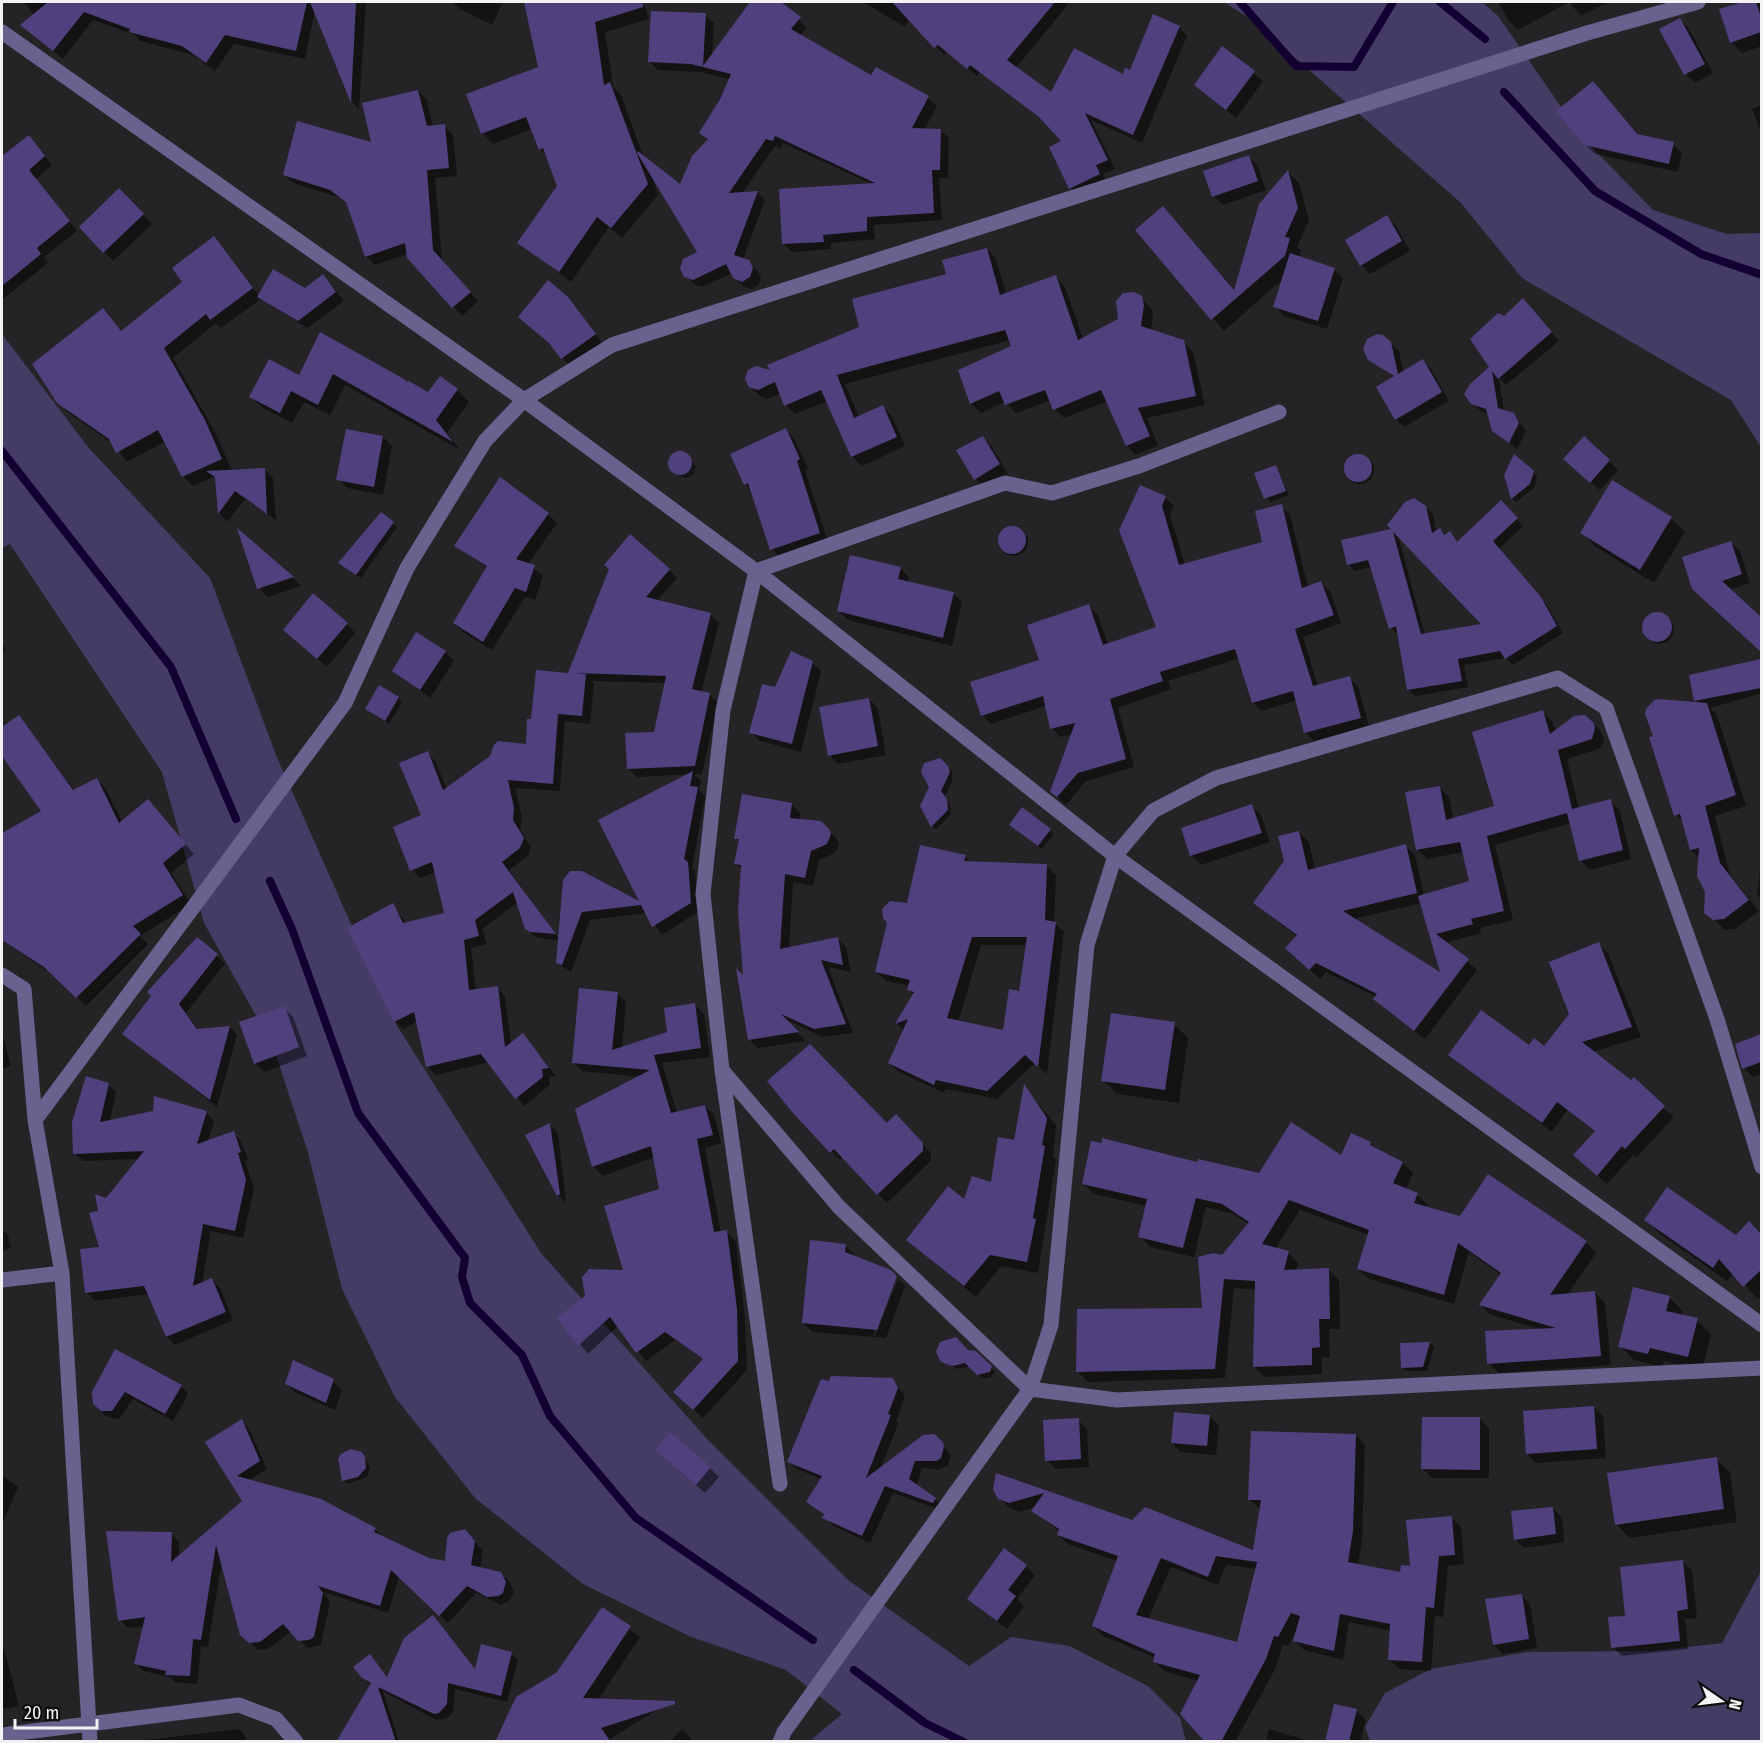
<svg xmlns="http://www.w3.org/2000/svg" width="1763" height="1743" viewBox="0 0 1763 1743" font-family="'Fira Sans Condensed',sans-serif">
<rect width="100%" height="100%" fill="#242427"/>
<path fill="#443c65" d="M1224 2H1482L1498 16 1582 137 1653 210 1727 234 1761 233V447L1731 400 1522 278 1461 203 1252 20Z
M2 334 88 447 210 578 276 755 394 1021 541 1253 708 1440 848 1580 969 1666 1011 1637 1069 1646 1148 1686 1180 1718 1186 1741H810L842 1714 786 1670 689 1636 583 1584 475 1498 395 1397 342 1289 307 1149 273 1046 204 923 162 772 10 544 2 548Z
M1761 1571V1741H1370L1365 1727 1385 1693 1431 1669 1527 1652 1653 1651 1722 1643Z"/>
<path fill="#0007" fill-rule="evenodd" d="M23 2H366L359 109 352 102 315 10 305 59 234 44 215 71 193 55 140 41 135 35 93 20 63 59 23 26 33 13Z
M452 2H503L492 25 460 9Z
M540 2H643L649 19 605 32 613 87 621 95 644 158 680 186 709 141 701 133 730 79 700 72 658 70 650 62 705 15 714 23 712 56 741 17 799 20 807 28 800 36 872 77 928 97 937 106 924 130H940L949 138 948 178H939L942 220 874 225 875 239 831 243V249L792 252 784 244 872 184 783 143 781 149 775 146 742 193 757 192 765 200 743 259 757 270 761 278 758 285 751 289 743 286 732 273 702 287 695 285 686 276 699 253 652 175 658 195 622 238 609 227 571 282 519 243 558 186 548 157 540 149 532 129 493 144 483 133 540 68 526 5Z
M863 2H1070L1016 68 1051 94 1123 76 1179 27 1187 36 1142 143 1091 120 1115 169 1103 174 1107 183 1079 196 1070 188 1063 142 1047 123 980 72 977 76 947 52 944 55 910 19 905 27Z
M1498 2H1569L1518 30 1509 21Z
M1569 2H1609L1581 16Z
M1752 2H1762V46L1742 53 1731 42 1721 10Z
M1680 20 1689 29 1713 73 1695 83 1686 74Z
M1223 48 1263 81 1236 118 1196 85Z
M418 91 427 100 433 127 444 126 453 135 457 176 435 178 442 261 478 301 462 316 408 258V254L375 265 366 256 349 204 341 198 293 183 284 175 374 145Z
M1762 105V134L1752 109Z
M28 137 52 165 36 179 77 231 44 257 48 263 3 299 2 224 12 215 11 205 2 192V158Z
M1585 144H1673L1682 153 1678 172 1595 154Z
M1249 157 1258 166 1266 190 1223 205 1213 196Z
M1288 172 1299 183 1309 220 1297 247 1301 251 1299 258 1334 269 1343 278 1327 329 1284 316 1275 306 1284 278 1224 331 1137 230 1163 208 1236 291 1260 205Z
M128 199 152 224 113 261 81 227Z
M1387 217 1396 226 1410 251 1370 274 1361 265Z
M214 238 259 296 305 290 323 276 344 301 307 328 261 299 221 328 216 323 173 358 215 432 232 471 264 469 273 478 276 520 245 499 227 522 219 513 217 479 214 477 193 486 184 477 166 441 127 462 112 443 69 413 59 402 103 310 122 332 184 282Z
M987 249 996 259 1006 294 1056 277 1065 287 1083 339 1120 320 1141 298 1151 308 1153 316 1151 331 1183 342 1193 352 1205 405 1147 418 1158 445 1136 455 1127 446 1108 401 1064 418 1055 409 1051 400 1016 413 1005 402 981 413 971 403 1013 347 1011 340 845 384 859 417 882 406 892 416 905 446 862 466 852 456 828 401 795 414 785 405 781 393 768 399 760 396 750 386 861 328Z
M567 298 603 344 571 367 553 346Z
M1530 307 1559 341 1506 385 1499 378 1504 411 1516 418 1526 431 1517 449 1493 430 1489 414 1481 411 1472 403 1491 367 1504 317Z
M321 334 411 388 429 394 457 390 469 402 447 433 460 450 345 385 330 415 304 402 292 423 263 408 251 397 299 377Z
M1390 343 1399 351 1403 372 1423 361 1431 369 1449 401 1404 427 1396 419 1378 387 1395 378 1370 359Z
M785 429 794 438 808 468 805 470 828 542 781 558 772 549 752 491 745 484Z
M383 437 392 446 383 495 347 488 338 479Z
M983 438 992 447 1008 474 985 488 976 479 958 451Z
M680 452 687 455 696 467 693 475 686 478 678 475 670 463 672 455Z
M1346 470a14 14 0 1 1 28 0a14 14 0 1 1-28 0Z
M1609 461 1618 470 1600 490 1574 468Z
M1276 467 1289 495 1270 502 1256 474Z
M1533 472 1537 476 1534 488 1516 502 1512 498Z
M1613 482 1671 518 1685 532 1654 583 1596 547 1582 533Z
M1165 497 1174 506 1170 515 1185 565 1264 543 1281 506 1290 515 1308 587 1321 583 1330 591 1341 623 1303 637 1318 686 1349 678 1358 686 1369 726 1314 741 1305 732 1297 700 1262 711 1253 703 1240 658 1168 681 1171 689 1118 708 1134 767 1086 781 1066 805 1051 791 1073 734 1060 737 1052 728 1046 706 991 724 983 716 972 683 1040 661 1089 606 1098 615 1108 645 1158 628 1120 530Z
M1501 502 1523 526 1499 549 1547 605 1563 633 1513 665 1506 658 1464 665 1468 687 1415 696 1408 689 1398 635 1391 628 1372 567 1355 571 1348 564 1425 507 1433 514 1436 532 1439 529 1446 536 1450 533 1458 543ZM1398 535 1484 625 1425 635Z
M548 514 557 523 528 564 543 576 535 600 525 597 492 650 463 632 454 623 488 568 456 546Z
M393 523 397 527 361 578 344 567Z
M1000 542a14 14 0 1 1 28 0a14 14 0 1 1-28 0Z
M241 533 293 578 301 586 268 597 259 588Z
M1731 543 1740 551 1750 583 1729 590 1762 619V650L1700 594Z
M900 568 909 577 908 583 953 593 962 602 952 646 848 620 839 611Z
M669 570 677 578 657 601 710 614 719 623 701 693 710 695 718 703 702 774H694L701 781 699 790 705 797 692 868 695 871 699 911 662 935 647 913 590 920 571 972 557 963 559 941 535 937 526 928 518 902 482 929 487 944 471 948 476 991 497 988 505 996 511 1044 523 1035 556 1076 549 1077 550 1085 524 1106 489 1062 436 1075 428 1067 417 1022 403 1029 395 1021 392 905 406 923 445 914 436 872 420 878 412 870 423 816 427 753 435 761 447 789 527 745 533 720 569 675ZM591 681 666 683 656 733 629 769 637 777 691 774 643 905 565 880 559 939 509 870 528 856 531 847 520 830 522 817 515 788 560 791 565 721 590 724 594 684Z
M1644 629a15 15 0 1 1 30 0a15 15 0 1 1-30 0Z
M347 624 355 633 327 667 294 639Z
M2 644 6 649 2 653Z
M445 652 454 661 430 698 394 671Z
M1762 661V693L1710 708 1717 715 1746 806 1715 816 1730 875 1759 911 1735 929 1725 930 1706 912 1707 891 1699 858 1691 850 1684 823 1676 815 1698 703 1690 676Z
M812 662 821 671 801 752 760 741 751 732 776 689Z
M398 698 402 702 389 724 371 713Z
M869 699 878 708 886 755 838 764 829 755Z
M1543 712 1552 721 1556 732 1590 719 1599 729 1604 739 1601 748 1567 759 1579 809 1610 801 1620 811 1631 859 1590 870 1580 860 1571 823 1495 845 1513 920 1480 928 1481 933 1445 943 1477 970 1425 1039 1385 1009 1377 997 1326 972 1320 979 1297 958V937L1255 903 1285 861 1299 832 1309 842 1315 870 1405 846 1415 855 1424 896 1471 882 1464 852 1427 859 1417 849 1439 787 1449 797 1453 819 1496 807ZM1422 903 1442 975 1354 919Z
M19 717 75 791 97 780 106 789 122 822 148 801 194 854 171 873 191 904 140 936 148 944 86 1006 55 976 2 940V830L6 832 43 811 2 753V729Z
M939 760 952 771V782L945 796 950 805 951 814 936 829 932 826 930 787 924 778 923 768 930 761Z
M792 804 800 813 799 821 820 822 837 839 839 844 835 853 819 860 813 886 793 882 789 949 837 939 846 947 851 972 828 967 853 1033 823 1037 785 1019 805 1041 758 1048 750 1040 742 870 735 863 740 842 736 838Z
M1252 806 1261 815 1270 842 1201 865 1192 856 1183 829Z
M1015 829 1050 830 1054 834 1042 849Z
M1762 853V900L1757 895Z
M965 856 972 863 1047 866 1056 875 1054 922 1064 932 1047 1074 1035 1063 997 1099 946 1089 944 1093 899 1072 889 1063 904 1031 897 1024 914 995 909 990 910 986 886 981 877 972 908 905ZM981 945H1027L1020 992 1004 1031 958 1022Z
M197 939 225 963 186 1013 199 1030 230 1027 237 1035 217 1107 124 1034Z
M1598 944 1608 953 1641 1037 1592 1052 1674 1117 1636 1158 1633 1155 1607 1184 1585 1165 1596 1132 1567 1110 1552 1132 1450 1055 1544 1048 1571 1015Z
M617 993 626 1002 622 1048 669 1033 695 1005 704 1014 710 1057 662 1063 677 1113 705 1106 714 1115 721 1143 705 1148 721 1233 727 1232 736 1241 745 1319 747 1370 703 1418 684 1401 704 1360 675 1340 646 1361 618 1326 588 1354 559 1318 625 1272 660 1190 654 1157 603 1176 594 1167 577 1110 641 1077 582 1071 573 1062Z
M284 1008 293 1017 307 1056 264 1072 255 1063Z
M1174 1024 1188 1038 1179 1103 1117 1094 1103 1080Z
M2 1032 11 1066 2 1069Z
M1762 1036V1074L1753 1077 1744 1068 1737 1045Z
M108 1084 116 1092 110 1121 206 1112 214 1121 208 1142 233 1133 241 1141 248 1160 245 1161 254 1189 243 1238 211 1231 202 1284 212 1280 220 1288 233 1320 175 1345 167 1337 149 1294 95 1301 87 1293 101 1248 99 1213 106 1199 139 1159 83 1161 74 1153Z
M1024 1087 1056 1125 1053 1156 1056 1159 1038 1273 1001 1266 976 1297 908 1240 992 1184 1015 1142Z
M794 1112 905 1125 931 1153V1161L887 1203 843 1157 840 1160Z
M549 1124 558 1133 566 1203 558 1195Z
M1370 1143 1379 1152 1403 1163 1413 1173 1405 1190 1417 1195 1428 1205 1427 1208 1460 1217 1586 1242 1596 1253 1567 1295 1594 1292 1605 1303 1611 1365 1499 1373 1488 1363 1540 1329 1491 1315 1481 1305 1501 1275 1469 1252 1454 1304 1369 1279 1358 1269 1369 1235 1300 1210 1275 1249 1288 1252 1298 1263 1296 1271 1328 1269 1339 1280 1340 1329H1329L1330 1357 1322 1358V1374L1264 1377 1254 1366 1257 1290 1234 1288 1225 1378 1088 1382 1078 1372 1203 1310 1223 1256 1249 1224 1233 1214 1206 1207 1194 1257 1150 1247 1140 1236 1147 1206 1094 1194 1084 1184 1198 1164 1260 1175 1342 1157Z
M1646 1220 1736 1237 1749 1223 1762 1235V1296L1758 1299 1733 1273 1727 1281 1660 1234Z
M2 1229 8 1235 11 1248 2 1251Z
M845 1245 854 1254V1257L895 1276 873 1336 875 1337 813 1332 803 1323Z
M898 1279 905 1286 886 1338 875 1337Z
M1669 1297 1683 1311 1682 1316 1697 1320 1711 1334 1702 1370 1664 1361 1662 1367 1634 1360 1620 1346Z
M1430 1343 1434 1347 1427 1371H1407L1402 1367V1344Z
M116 1351 181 1386 188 1394 173 1421 133 1399 120 1418 115 1419 106 1416 97 1408Z
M967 1351 975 1352 995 1372 990 1378H982L970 1366 957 1369 943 1361Z
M892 1379 905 1396 896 1421 898 1424 880 1470 938 1438 951 1456 948 1465 939 1470 922 1468 917 1486 935 1499 943 1507 941 1510 893 1493 870 1543 832 1525 825 1515 808 1501 822 1479 797 1469 789 1462 830 1383Z
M333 1381 342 1390 335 1410 296 1393 287 1384Z
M1594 1407 1603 1416 1606 1458 1536 1463 1527 1454Z
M1210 1417 1219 1426 1216 1455 1181 1452 1172 1443Z
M1480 1419 1489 1428V1478H1432L1423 1469Z
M1078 1420 1087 1429 1089 1467 1056 1469 1047 1460Z
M242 1421 249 1429 267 1469 249 1480 375 1529 383 1537 428 1559 446 1562 465 1530 483 1551 480 1568 496 1570 509 1581 514 1591 510 1600 501 1605 476 1593 448 1623 399 1577 388 1613 323 1592 330 1602 321 1645 308 1648 291 1632 268 1649 258 1650 242 1634 222 1561 208 1647 201 1646 197 1684 175 1682 170 1677 143 1671 135 1663 144 1626 128 1628 120 1620 172 1534 179 1542V1558L244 1501 207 1442Z
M1356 1435 1365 1445 1362 1541 1358 1565 1401 1574 1412 1568 1451 1517 1461 1527 1464 1564 1448 1566 1443 1617 1435 1616 1431 1671 1399 1669 1389 1659 1391 1631 1349 1622 1343 1660 1304 1650 1295 1640 1296 1631 1288 1646 1283 1645 1275 1669 1235 1742H1207L1198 1681 1164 1671 1155 1662 1156 1658 1103 1636 1093 1626 1117 1561 1068 1544 1058 1535 1059 1531 1033 1511 1036 1507 1019 1512 1010 1508 999 1498 997 1475 1132 1521 1254 1552 1260 1509 1250 1500ZM1226 1565 1257 1569 1238 1644 1148 1619 1171 1567 1218 1585Z
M361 1453 370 1467 367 1477 347 1484 343 1480 339 1464 342 1455Z
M666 1459 710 1468 719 1477 705 1493Z
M1716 1459 1730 1472 1737 1522 1630 1538 1616 1524Z
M2 1475 18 1487 2 1525Z
M1553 1508 1562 1518 1564 1542 1524 1548 1515 1539Z
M1683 1562 1692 1571 1697 1618 1685 1619 1688 1649 1622 1656 1613 1647 1627 1617Z
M1026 1566 1035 1575 1017 1599 1024 1606 1007 1629 969 1599Z
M1521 1595 1530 1604 1537 1648 1503 1654 1494 1645Z
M602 1609 640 1637 598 1700 648 1701 657 1710 605 1742 558 1674Z
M2 1641 19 1706 2 1709Z
M511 1653 518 1660 507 1702 455 1689 453 1712 446 1719 436 1720 383 1691 399 1742H337L370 1685 363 1677 388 1678 476 1670Z
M1357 1711 1366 1720 1360 1742H1326Z
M240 1729 248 1742H136V1741Z
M682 1729 694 1742H669Z
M1269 1729 1312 1742H1266Z"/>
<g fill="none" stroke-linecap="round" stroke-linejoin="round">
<path stroke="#120033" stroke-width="8" d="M1240 2 1296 66 1354 67 1393 2
M1440 2 1485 39
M1504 92 1595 191 1701 254 1762 275
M2 451 171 667 236 819
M270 881 292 929 358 1113 465 1258 462 1277 470 1303 522 1355 550 1416 636 1518 813 1640
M854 1670 925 1723 964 1742"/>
</g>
<path fill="#50417e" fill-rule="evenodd" d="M48 2H307L296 51 225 35 206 63 182 46 129 32 130 29 84 12 53 51 20 25Z
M310 2H356L351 103Z
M524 2H643V7L595 22 604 85 610 82 648 184 611 228 597 217 559 272 517 243 557 186 543 148 539 150 526 117 481 134 466 94 538 67Z
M750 2H781L801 17 791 29 871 75 876 67 929 96 912 128 941 129 940 170H932L934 213 867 217V231L823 235 824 242 782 244 779 189 875 183 775 136 773 141 766 139 729 193 758 191 734 255 749 260 753 268 750 277 742 282 733 278 726 264 693 280 684 277 680 268 683 259 697 252 637 153 638 151 680 184 692 156 708 139 699 133 720 99 731 74 691 64 648 62 651 11 706 13 703 66Z
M892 2H1055L1007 60 1051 92 1074 48 1123 74 1125 68 1130 70 1153 14 1180 26 1133 135 1085 113 1108 160 1096 165 1100 174 1069 189 1049 147 1061 141 1040 118 970 65 967 69 938 45 934 48Z
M1743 2H1756L1761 17V32L1730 43 1719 9Z
M1680 18 1705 64 1684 75 1659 29Z
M1222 46 1255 71 1226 110 1194 85Z
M1593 81 1637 134 1674 142 1669 164 1584 145 1556 111Z
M418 90 427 126 445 124 449 168 427 170 433 250 471 292 452 308 407 258 405 243 365 257 346 202 330 190 283 175 297 121 371 142 362 103Z
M29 135 45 156 29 170 70 221 37 248 41 254 2 286V156Z
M1249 155 1258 181 1212 197 1203 171Z
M1288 170 1298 208 1285 237 1290 238 1285 256 1211 320 1135 230 1163 206 1234 290 1259 204Z
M119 188 144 214 103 253 79 227Z
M1387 215 1402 241 1360 266 1345 240Z
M214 236 253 288 210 320 206 314 164 348 205 420 222 459 182 477 158 430 116 453 109 439 57 403 32 364 103 308 121 331 182 282 172 268Z
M987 248 1000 295 1056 275 1078 340 1118 319 1116 301 1123 293 1134 292 1142 296 1144 305 1141 326 1184 340 1196 396 1138 408 1150 436 1126 446 1101 390 1053 410 1045 390 1005 405 999 391 970 404 958 370 1011 346 1005 330 837 375 854 418 883 405 897 437 851 457 821 390 784 406 775 382 758 390 749 387 745 379 748 370 756 366 770 370 767 365 859 327 852 299 946 274 942 260Z
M1290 253 1335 268 1318 321 1273 307Z
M273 269 305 288 323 274 336 292 298 321 257 297Z
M548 280 568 297 596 334 561 359 549 343 518 317Z
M1523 298 1552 332 1498 379 1492 371 1498 408 1514 413 1519 423 1509 443 1492 431 1486 409 1471 404 1464 394 1470 384 1489 367 1470 339 1498 313 1504 316Z
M320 332 404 379 408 383 407 380 428 392 440 376 458 389 436 420 453 442 333 374 318 405 291 391 280 413 249 397 269 359 299 375Z
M1377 334 1383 335 1391 342 1398 374 1423 359 1442 392 1395 420 1376 387 1394 376 1368 360 1363 349 1367 339Z
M786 428 800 459 797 461 820 533 770 550 748 483 744 485 730 454Z
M346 429 383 436 374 487 336 480Z
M983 436 1000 464 974 480 956 450Z
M1584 436 1610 460 1590 483 1563 459Z
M668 463a12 12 0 1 1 24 0a12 12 0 1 1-24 0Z
M1344 468a14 14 0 1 1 28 0a14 14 0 1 1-28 0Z
M1514 454 1534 471 1530 484 1511 499 1504 475Z
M1276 465 1286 491 1264 499 1254 473Z
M265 468 267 514 235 491 218 514 215 477 206 471Z
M500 477 549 513 516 559 535 565 526 592 515 588 483 642 453 623 487 566 454 546Z
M1612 480 1672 517 1640 570 1580 533Z
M1140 485 1166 496 1162 506 1179 565 1262 542 1255 511 1282 504 1302 588 1321 581 1334 615 1295 629 1313 686 1350 676 1361 718 1304 733 1293 691 1252 703 1235 649 1160 672 1163 681 1110 699 1126 759 1078 773 1057 797 1050 792 1075 723 1050 729 1043 696 981 716 970 682 1039 660 1027 625 1089 604 1103 645 1156 627 1119 530Z
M1414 498 1426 506 1432 533 1440 528 1444 535 1450 531 1457 542 1501 500 1518 518 1493 541 1541 597 1557 626 1505 659 1500 651 1458 659 1462 681 1407 690 1396 626 1389 629 1368 560 1347 565 1341 540 1391 529 1387 525 1405 502ZM1393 532 1481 624 1421 634Z
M381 512 394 522 356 575 338 563Z
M998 540a14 14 0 1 1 28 0a14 14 0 1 1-28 0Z
M237 528 294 577 257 589Z
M630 534 670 569 646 597 711 613 692 689 710 693 695 766 627 769 625 733 654 732 666 676 574 673 586 674 582 716 558 714 553 784 508 780 514 808 513 820 524 838 520 848 502 862 556 934 530 932 525 929 513 892 475 920 479 936 464 940 469 990 498 986 505 1047 523 1033 549 1068 542 1069 543 1077 515 1099 481 1054 426 1067 414 1012 394 1022 347 928 393 903 403 923 444 913 432 862 410 871 393 827 421 815 399 763 428 751 443 790 490 756 494 745 498 741 526 744 527 719H531L536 670 568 673 609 569 604 565Z
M1731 541 1742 574 1722 581 1761 617V652L1692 589 1682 557Z
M850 555 901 567 898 579 954 592 943 638 837 611Z
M313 593 348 623 317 659 283 630Z
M1642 627a15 15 0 1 1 30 0a15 15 0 1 1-30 0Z
M416 632 446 651 420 690 392 671Z
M791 651 813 661 792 744 749 733 762 684 775 687Z
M1761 659V688L1694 701 1689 675Z
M379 685 399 697 385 721 365 709Z
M869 698 878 746 828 756 819 707Z
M1659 699 1707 703 1736 795 1705 806 1720 863 1749 900 1724 919 1713 920 1704 913 1705 892 1697 876 1699 848 1690 850 1680 814 1674 816 1649 737 1653 736 1645 714 1646 709 1654 700Z
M1543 710 1550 734 1574 716 1585 715 1594 723 1595 728 1592 739 1558 750 1572 809 1611 799 1623 850 1579 861 1567 813 1487 836 1504 911 1471 919 1473 924 1436 934 1469 959 1414 1031 1373 999 1377 994 1316 963 1309 970 1285 948 1297 935 1253 903 1284 861 1278 836 1299 831 1308 870 1406 844 1417 893 1343 911 1440 972 1418 896 1469 881 1460 842 1416 850 1405 792 1440 786 1446 820 1494 806 1472 732Z
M19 715 73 790 97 778 119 823 148 799 186 844 163 863 183 895 133 926 141 934 76 998 44 967 2 940V833L41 811 2 756V727Z
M940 758 948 766 950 772 941 791 947 799 948 810 931 827 920 806 929 787 921 772 924 763Z
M693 771 690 786 698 787 684 859 688 862 691 903 652 927 641 905 582 912 562 965 556 963 563 880 570 871H582L639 901 598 820Z
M742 794 792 803 790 818 821 821 829 829 831 834 827 844 811 851 805 878 785 874 780 949 838 937 843 965 821 960 846 1024 814 1029 781 1014 799 1032 748 1040 736 968 743 975 738 911 741 865 734 864 739 839H734Z
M1252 804 1262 833 1190 856 1181 828Z
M1022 807 1051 829 1038 846 1009 825Z
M920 845 966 855 964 861 1047 864 1045 920 1056 922 1038 1067 1025 1055 987 1091 936 1080 934 1085 888 1063 908 1019 895 1024 914 992 907 990 910 980 875 972 887 923 883 918 882 909 890 901 907 903ZM972 937H1027L1019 991 1009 989 1003 1030 947 1018Z
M197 937 218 954 179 1004 197 1029 230 1026 210 1100 122 1034 151 996 147 992Z
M1599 942 1632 1027 1582 1042 1631 1080 1634 1077 1665 1106 1625 1149 1622 1146 1597 1176 1573 1155 1595 1131 1557 1102 1542 1123 1448 1055 1481 1010 1529 1045 1534 1038 1544 1046 1569 1014 1549 962Z
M579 988 618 992 612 1050 667 1032 664 1008 695 1003 701 1048 654 1055 671 1113 705 1105 713 1135 697 1139 714 1232 727 1230 737 1309 738 1361 693 1410 673 1392 703 1359 665 1332 636 1353 610 1317 578 1346 557 1318 585 1296 582 1277 589 1269 623 1270 604 1206 659 1189 651 1146 592 1167 575 1109 650 1070 572 1063Z
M285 1006 299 1047 254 1064 239 1022Z
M1111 1013 1175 1022 1165 1090 1101 1081Z
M1761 1034V1062L1742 1069 1735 1044Z
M810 1044 887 1123 896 1114 923 1143V1151L877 1195 834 1149 830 1153 793 1113 767 1081Z
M86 1076 109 1083 100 1122 153 1111 154 1096 207 1111 197 1144 234 1131 241 1152 238 1153 246 1180 235 1231 203 1224 193 1286 212 1278 226 1312 166 1337 144 1286 85 1293 80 1249 99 1247 89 1213 98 1211 95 1194 106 1198 144 1151 73 1154 72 1122Z
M1024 1084 1047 1118 1042 1145 1045 1146 1033 1218 1036 1219 1027 1262 990 1255 964 1286 906 1240 948 1186 964 1199 972 1176 991 1182 998 1137 1014 1140Z
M1291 1122 1341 1155 1351 1133 1371 1142 1370 1145 1403 1162 1393 1183 1418 1193 1414 1203 1460 1216 1488 1174 1587 1241 1550 1295 1595 1291 1601 1356 1487 1364 1485 1331 1556 1328 1479 1305 1501 1273 1458 1243 1444 1295 1357 1269 1369 1230 1289 1200 1262 1244 1289 1251 1284 1270 1329 1268 1330 1319H1319L1320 1347 1312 1348V1365L1253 1367 1255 1281 1224 1279 1215 1369 1076 1372 1077 1309 1202 1308 1198 1257 1213 1253 1222 1255 1249 1222 1222 1204 1196 1198 1183 1248 1138 1237 1147 1199 1082 1184 1091 1141 1102 1143V1138L1197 1162 1198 1159 1259 1173Z
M550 1123 560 1194 557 1196 525 1135Z
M1667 1187 1736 1235 1749 1221 1761 1234V1270L1743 1287 1719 1259 1713 1268 1644 1220Z
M810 1240 846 1244 845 1252 891 1270 897 1276 877 1330 802 1323Z
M1633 1287 1670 1296 1666 1311 1698 1318 1688 1357 1650 1348 1648 1354 1618 1347Z
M956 1337 968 1350 976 1351 992 1366 990 1372 977 1375 965 1363 952 1366 941 1362 936 1352 940 1342Z
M1430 1342 1423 1367 1401 1368 1400 1343Z
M115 1349 182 1385 165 1414 125 1392 112 1411H101L93 1404 92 1392Z
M293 1360 334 1379 326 1403 285 1384Z
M831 1376 893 1378 898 1388 888 1414 891 1415 866 1478 923 1435 934 1434 943 1442 944 1447 941 1458 936 1461H915L909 1479 936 1498 933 1503 885 1486 862 1536 822 1518 824 1514 806 1502 822 1476 787 1462 821 1379 829 1381Z
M1594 1406 1597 1449 1526 1454 1523 1411Z
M1174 1412 1210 1415 1207 1446 1171 1443Z
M1422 1417H1480V1470L1421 1469Z
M1079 1418 1081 1459 1045 1461 1043 1420Z
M242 1419 260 1461 237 1476 321 1499 376 1528 374 1532 429 1558 445 1561 447 1538 450 1533 465 1529 475 1541 471 1565 501 1572 506 1582 503 1593 498 1596 487 1597 467 1586 439 1616 391 1570 380 1606 318 1586 323 1593 314 1637 309 1640 298 1641 283 1624 260 1642 249 1643 240 1635 216 1545 201 1640 193 1639 190 1676 165 1675 166 1671 134 1664 145 1617 118 1621 106 1531 172 1532 171 1562 242 1501 205 1442Z
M1251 1431 1356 1434 1353 1531 1348 1562 1400 1572 1401 1565 1410 1566 1406 1520 1452 1516 1455 1555 1439 1556 1434 1608 1426 1607 1422 1662 1388 1660 1390 1624 1340 1614 1334 1651 1293 1641 1300 1616 1291 1613 1278 1637 1274 1636 1266 1659 1221 1742H1205L1180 1714 1200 1675 1153 1662 1155 1654 1092 1626 1118 1556 1057 1535 1059 1529 1031 1511 1044 1493 1009 1503 998 1499 993 1489 996 1473 1132 1520 1145 1507 1253 1550 1261 1500H1248ZM1216 1556 1257 1562 1237 1642 1136 1615 1161 1558 1208 1577Z
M670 1432 711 1467 696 1485 655 1450Z
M351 1449 362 1452 365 1457 366 1468 358 1477 342 1481 338 1459 341 1454Z
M1717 1457 1724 1509 1615 1525 1607 1473Z
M1553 1507 1556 1534 1514 1540 1511 1511Z
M1004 1548 1027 1565 1008 1590 1016 1596 997 1621 967 1599Z
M1683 1560 1688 1609 1677 1611 1680 1641 1611 1648 1608 1617 1625 1616 1620 1567Z
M1522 1594 1529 1639 1493 1645 1485 1599Z
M602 1607 631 1626 583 1698 675 1701V1704L601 1728 611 1742H495L516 1697 556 1673Z
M433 1615 475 1669 481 1644 512 1652 501 1696 448 1683 447 1704 439 1713 434 1714 378 1687 396 1742H336L371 1683 362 1678 353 1667 370 1654 387 1677 404 1638Z
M1334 1704 1357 1709 1349 1742H1325Z"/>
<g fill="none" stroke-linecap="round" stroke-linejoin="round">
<path stroke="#6a618f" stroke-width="15" d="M2 32 524 400 756 571 1115 856 1762 1325
M1279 412 1139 466 1052 493 1005 483 756 571 723 710 703 894 722 1070 839 1207 1030 1389 1117 1400 1762 1368
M2 975 24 989 35 1120
M722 1070 780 1484
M2 1280 62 1273
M2 1735 239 1705 276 1719 296 1742
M90 1742 62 1273 35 1120 345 703 407 568 485 441 524 400 612 345 1587 33 1698 2
M780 1742 784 1732 1030 1389 1051 1325 1087 945 1115 856 1153 811 1216 778 1558 678 1606 708 1717 1019 1762 1167"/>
</g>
<rect width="1763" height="1743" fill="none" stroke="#f3f3f5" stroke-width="6"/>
<g transform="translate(1721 1701) rotate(104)" stroke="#0e0e0f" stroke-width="4.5" paint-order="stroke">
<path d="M0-4.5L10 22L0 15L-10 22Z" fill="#f3f3f5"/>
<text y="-9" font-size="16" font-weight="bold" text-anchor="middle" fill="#f3f3f5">N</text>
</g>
<path d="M15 1719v9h82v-9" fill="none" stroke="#f3f3f5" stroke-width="3"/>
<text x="24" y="1719" font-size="18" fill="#f3f3f5" stroke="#0e0e0f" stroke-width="4.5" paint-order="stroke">20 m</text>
</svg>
